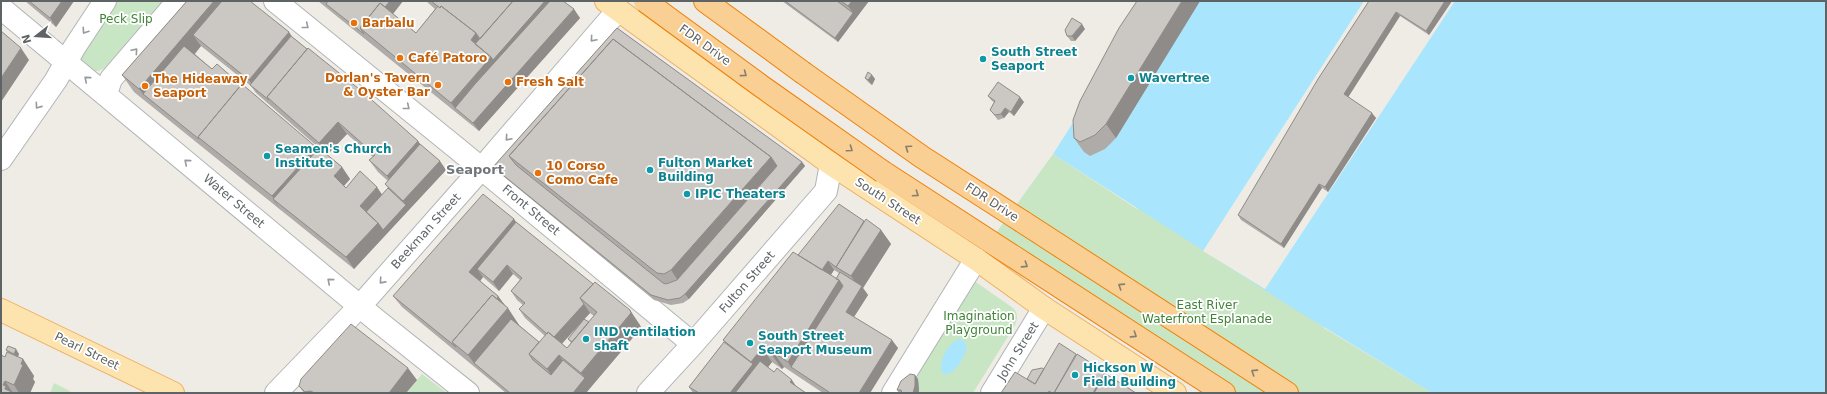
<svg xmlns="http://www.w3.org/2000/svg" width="1827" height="394" viewBox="0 0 1827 394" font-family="'DejaVu Sans',sans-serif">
<rect width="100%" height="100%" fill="#efece6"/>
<path fill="#c9e6c4" d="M117 1H164L105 68 98 71H92C89 68 80 62 81 57 82 45 109 12 117 1Z
M1336 45 1324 328 1432 393H1218L996 233 1053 154 1137 209Z
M973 280 1013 308C1018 313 1018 318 1015 325L973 393H899Z
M422 374 447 393H406Z
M54 383 70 391 69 393H50Z"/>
<path fill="#a9e5fc" d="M1151 1H1826V393H1432L1291 307 1053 154Z
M960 339 963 340 967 346C965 357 955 376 943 374 937 363 948 342 960 339Z"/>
<path fill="#efece6" d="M1364 1H1455L1265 289 1203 251Z"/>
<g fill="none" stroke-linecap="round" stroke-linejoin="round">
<g stroke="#b1b5b8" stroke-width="24">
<path id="minor" d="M275 1 459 150 693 344
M1 8 375 319 468 393
M106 94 111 79 178 1
M1 159 56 80 74 48 105 1
M276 393 360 306 482 168 618 10
M648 393 693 344 826 191 831 164
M893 393 976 259
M992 393 1044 308"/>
</g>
<g stroke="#eeb061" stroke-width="24">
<path id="major" d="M606 1 831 164 976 259 1044 308 1175 393
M1 310 173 393"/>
</g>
<g stroke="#ef8107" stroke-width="24">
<path id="highway" d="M705 1 802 72
M883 172 1224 393
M1023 222 1287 393"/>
</g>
<use href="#minor" stroke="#fff" stroke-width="22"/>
<use href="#major" stroke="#fde3ae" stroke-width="22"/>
<use href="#highway" stroke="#facf93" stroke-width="22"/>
<g stroke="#ef8107" stroke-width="24" stroke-linecap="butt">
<path id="highway-bridge" d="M645 1 761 86 883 172
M802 72 922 157 1023 222"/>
</g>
<use href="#highway-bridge" stroke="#facf93" stroke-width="22"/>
</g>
<path fill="#afaba8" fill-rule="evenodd" d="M25 1H74L56 27Z
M187 1 291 36 418 141 420 144 446 170 354 269 134 92 122 75ZM201 46 251 86 256 93 319 148 318 149 316 147 212 69 195 54ZM347 134 373 157 369 160 378 172 388 181 385 184 388 188 382 195 346 188 344 186 350 179 342 167 327 155Z
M318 1H403L393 14 416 33 435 9 426 1H563L580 18 479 131Z
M782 1H869L838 42Z
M1137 1H1200L1116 138 1105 149 1090 156 1084 152 1074 138Z
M1369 1H1452L1429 35 1400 16 1348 97 1376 118 1328 192 1322 188 1284 248 1241 220 1238 215Z
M617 28 802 162 805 166 689 299 683 303 671 305 654 300 497 171 493 167Z
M1085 29 1075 41H1071L1067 36Z
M872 75 875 79 872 85 868 82 865 78Z
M988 96 1024 102 1014 116 1009 112 1004 118 998 120 990 110 994 102 992 101Z
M514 219 516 222 640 325 641 328 586 393H506L402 307 393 296ZM513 274 520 280 511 291 517 300 523 305 519 309 525 318 545 336 539 342 519 325 498 296 480 281 483 277 499 291ZM590 313 594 316 589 322 584 319ZM584 319 568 339 571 343 567 348 562 344Z
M864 221 881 230 891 244 863 288 868 295 854 317 898 348 870 393H823L784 367 782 369 772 362 768 367 774 372 806 393H693L689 387 724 342 723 340 798 255ZM834 270 839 273 836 279 831 275Z
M6 350 19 354 18 357 23 359 34 376 33 379 35 382 30 393H1L5 357 7 352Z
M918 379 919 391 918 393H899L897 390Z
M417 380 406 393H304L299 386Z"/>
<path fill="#8e8b88" d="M62 1H74L56 27 50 18Z
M214 1H240L193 35 201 46 154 102 143 94 139 89Z
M390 1H403L373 39 365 32Z
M545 1H559L455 108 451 103 491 57Z
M852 1H869L838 42 835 38 853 13 848 6Z
M1182 1H1200L1116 138 1106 124Z
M1445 1H1452L1429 35 1426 31Z
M574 9 580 18 479 131 473 123Z
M1396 12 1400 16 1347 99 1344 94Z
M1082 24 1085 29 1075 41 1072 36Z
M289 32 297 44 257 92 249 80Z
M476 33 482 42 481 54 471 40Z
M21 48 29 60 1 102V78Z
M872 75 875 79 872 85 868 80Z
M1020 97 1024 102 1014 116 1011 112Z
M1005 108 1009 112 1004 118 1001 114Z
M1372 113 1376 118 1328 192 1325 187Z
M338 122 347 134 327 155 319 143Z
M418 141 426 153 395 188 387 176Z
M316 147 326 161 273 199 281 211 272 196Z
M771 157 780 171 681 285 671 270Z
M440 161 446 170 354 269 346 257 378 223 406 205 403 201Z
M802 162 805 166 689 299 685 294Z
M342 167 350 179 342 188 334 176Z
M1319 184 1322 188 1284 248 1281 244Z
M377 187 385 199 369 217 360 206Z
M514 219 522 231 477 269 483 277 478 284 469 272Z
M881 230 891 244 863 288 868 295 852 320 846 312 860 289 851 276Z
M828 261 834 270 827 281 821 272Z
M507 265 513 274 499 291 493 282Z
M839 280 849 294 791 367 788 362Z
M498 296 507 308 457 346Z
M584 304 590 313 542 365 535 358Z
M508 308 519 325 482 370 474 363 468 355Z
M630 310 640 325 641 328 591 387 581 373Z
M892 340 898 348 870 393H859Z
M762 348 772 362 748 393H730L753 364 751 362Z
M16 349 19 354 17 359 14 354Z
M774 353 784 367 782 369 772 355Z
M559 355 569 369 557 383 547 369Z
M23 359 34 376 33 379 35 382 30 393H19L14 385Z
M408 368 417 380 406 393H389Z
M1105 372 1118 390 1116 393H1093Z
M915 375 918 379 919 391 918 393H913Z
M585 378 591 387 586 393H573Z
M792 380 798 389 790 382Z
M5 381 13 393 5 389 3 385Z"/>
<path fill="#cbc7c3" stroke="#8e8b88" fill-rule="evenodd" d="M29 1H62L50 18Z
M187 1H214L139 89 122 75Z
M222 1H250L289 32 249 80 193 35Z
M328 1H390L385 7 380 3 360 28 364 34 326 4Z
M431 1H513L480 39 476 33 441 6 440 8Z
M513 1H545L493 60 491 57 475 44Z
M550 1H563L574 9 473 123 455 108 475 84Z
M785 1H837L853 13 835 38Z
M841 1H852L848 6Z
M1137 1H1182L1106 124 1095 135 1080 142 1074 138 1073 120 1080 101 1119 28Z
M1369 1H1445L1426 31 1396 12 1344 94 1372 113 1325 187 1319 184 1281 244 1238 215 1318 79Z
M380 3 416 33 438 6 440 8 441 6 476 33 471 40 491 57 451 103 360 28Z
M1072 18 1082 24 1072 36H1067L1065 30Z
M617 28 802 162 685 294 680 298 668 300 651 295 493 167ZM613 39 771 157 777 166 677 280 666 284 663 283 516 165 509 156Z
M1 31 21 48 1 78Z
M291 36 307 49 267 97 269 100 250 85Z
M613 39 771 157 671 270 664 274 657 273 509 156Z
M184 46 212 69 217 64 241 85 198 137 199 139 143 94Z
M308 48 364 93 418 141 387 176 369 160 375 155 338 122 319 143 267 97Z
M868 72 872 75 868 80 865 78Z
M998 82 1020 97 1011 112 1005 108 1001 114 995 115 990 110 995 101 988 96Z
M242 84 316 147 272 196 198 137Z
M420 144 440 161 403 201 385 184Z
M319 148 342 167 334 176 346 188 360 171 377 187 360 206 378 223 346 257 273 199Z
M388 188 406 205 383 230 378 223 366 212Z
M483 194 514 219 469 272 498 296 497 299 492 295 452 342 456 347 393 296Z
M839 204 864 221 836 267 828 261 822 270 798 255Z
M866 219 881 230 851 276 836 267Z
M516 222 593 284 580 298 584 304 554 337 548 332 547 334 519 309 525 303 511 291 522 278 507 265 493 282 477 269Z
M793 252 839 280 788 362 774 353 772 355 762 348 751 362 723 340Z
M840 272 862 286 846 312 892 340 859 393H829V392L791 367 843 286 839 280 836 279Z
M595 282 630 310 631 313 581 373 559 355 547 369 529 354 548 332 567 348 597 312 580 298Z
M492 295 508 308 468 355 452 342Z
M511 319 539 342 529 354 533 360 551 375 563 360 585 378 573 393H510L474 363Z
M584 319 589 322 572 342 568 339Z
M351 324 408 368 389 393H315L310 391 305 392 299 386 301 379Z
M724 342 753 364 730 393H699L689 387Z
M1059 343 1076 354 1054 393H1052L1049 391 1048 393H1001L1015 372 1035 384Z
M8 346 16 349 14 354 6 350Z
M7 352 23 359 21 364 23 365 14 385 5 381 3 385 6 386 5 389 14 393H1V355L5 357Z
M1077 354 1105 372 1093 393H1054Z
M760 361 774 372 777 368 792 380 790 382 806 393H735Z
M1042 368 1044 369 1035 384 1027 379 1032 370Z
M910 374 915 375V386L913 393H902L901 390H897L901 381Z
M1106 374 1136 393H1094Z"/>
<defs><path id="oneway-chevron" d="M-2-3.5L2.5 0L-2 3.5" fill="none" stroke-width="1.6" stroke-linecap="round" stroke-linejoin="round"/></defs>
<g stroke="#969a9c">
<use href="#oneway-chevron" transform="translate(306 26) rotate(39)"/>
<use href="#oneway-chevron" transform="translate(85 31) rotate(124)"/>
<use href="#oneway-chevron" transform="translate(593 39) rotate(131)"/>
<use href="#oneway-chevron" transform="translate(135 51) rotate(-49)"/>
<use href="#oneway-chevron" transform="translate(87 79) rotate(-140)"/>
<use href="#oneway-chevron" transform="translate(38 106) rotate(125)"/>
<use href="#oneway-chevron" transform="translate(407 107) rotate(39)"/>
<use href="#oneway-chevron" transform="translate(508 138) rotate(131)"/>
<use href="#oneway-chevron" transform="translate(187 162) rotate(-140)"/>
<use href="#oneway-chevron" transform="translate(330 281) rotate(-140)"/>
<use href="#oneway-chevron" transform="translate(382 281) rotate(132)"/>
</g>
<g stroke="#857e71">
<use href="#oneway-chevron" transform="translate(744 74) rotate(37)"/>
<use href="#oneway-chevron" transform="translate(908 148) rotate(-145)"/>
<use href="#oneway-chevron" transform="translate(850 149) rotate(35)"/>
<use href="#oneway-chevron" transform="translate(916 194) rotate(34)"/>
<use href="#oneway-chevron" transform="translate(1025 265) rotate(33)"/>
<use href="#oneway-chevron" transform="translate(1121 286) rotate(-147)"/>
<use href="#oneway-chevron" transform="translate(1134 335) rotate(33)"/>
<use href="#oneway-chevron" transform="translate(1254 372) rotate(-147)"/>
</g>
<g fill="#e8710a" stroke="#fff" stroke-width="1.5">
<circle cx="354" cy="23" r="4"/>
<circle cx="400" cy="58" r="4"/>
<circle cx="508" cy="82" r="4"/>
<circle cx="438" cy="85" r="4"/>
<circle cx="145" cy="86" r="4"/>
<circle cx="538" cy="173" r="4"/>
</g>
<g fill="#0f9aa8" stroke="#fff" stroke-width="1.5">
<circle cx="983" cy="59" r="4"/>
<circle cx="1131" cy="78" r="4"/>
<circle cx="267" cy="156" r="4"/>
<circle cx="650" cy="170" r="4"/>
<circle cx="687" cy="194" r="4"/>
<circle cx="586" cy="339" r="4"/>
<circle cx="750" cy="343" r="4"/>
<circle cx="1075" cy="375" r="4"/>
</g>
<g text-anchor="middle" stroke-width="3.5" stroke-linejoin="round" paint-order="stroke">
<g font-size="12" fill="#408337" stroke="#fff">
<text x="126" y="23">Peck Slip</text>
<text x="1207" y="309">East River<tspan x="1207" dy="14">Waterfront Esplanade</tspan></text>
<text x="979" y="320">Imagination<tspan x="979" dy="14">Playground</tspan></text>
</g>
<g font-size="12" font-weight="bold" fill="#c56008" stroke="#fff" text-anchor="start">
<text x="362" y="27">Barbalu</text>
<text x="408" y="62">Café Patoro</text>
<text x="430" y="82" text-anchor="end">Dorlan's Tavern<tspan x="430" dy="14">&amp; Oyster Bar</tspan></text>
<text x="153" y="83">The Hideaway<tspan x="153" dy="14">Seaport</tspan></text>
<text x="516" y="86">Fresh Salt</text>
<text x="546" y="170">10 Corso<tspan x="546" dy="14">Como Cafe</tspan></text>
</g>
<g font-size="12" fill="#5e6366" stroke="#fff">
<text transform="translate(705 45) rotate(36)" y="4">FDR Drive</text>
<text transform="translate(234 201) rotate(40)" y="4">Water Street</text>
<text transform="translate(888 201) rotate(33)" y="4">South Street</text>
<text transform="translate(992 202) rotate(33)" y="4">FDR Drive</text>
<text transform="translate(531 210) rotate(40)" y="4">Front Street</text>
<text transform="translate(426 231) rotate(-48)" y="4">Beekman Street</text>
<text transform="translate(747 282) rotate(-49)" y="4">Fulton Street</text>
<text transform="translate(87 351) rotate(26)" y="4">Pearl Street</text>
<text transform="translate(1018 351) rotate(-58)" y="4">John Street</text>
</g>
<g font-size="12" font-weight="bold" fill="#0d838f" stroke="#fff" text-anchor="start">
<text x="991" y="56">South Street<tspan x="991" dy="14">Seaport</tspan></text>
<text x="1139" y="82">Wavertree</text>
<text x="275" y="153">Seamen's Church<tspan x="275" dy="14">Institute</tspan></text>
<text x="658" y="167">Fulton Market<tspan x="658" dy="14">Building</tspan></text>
<text x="695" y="198">IPIC Theaters</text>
<text x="594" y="336">IND ventilation<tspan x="594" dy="14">shaft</tspan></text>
<text x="758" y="340">South Street<tspan x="758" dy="14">Seaport Museum</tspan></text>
<text x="1083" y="372">Hickson W<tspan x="1083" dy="14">Field Building</tspan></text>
</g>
<g font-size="13" font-weight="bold" fill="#6f7578" stroke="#fff">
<text x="475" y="174">Seaport</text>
</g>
</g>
<rect width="1827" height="394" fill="none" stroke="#5e6366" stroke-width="4"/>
<g transform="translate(36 36) rotate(253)" stroke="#ffffff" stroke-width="3" paint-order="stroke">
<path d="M0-3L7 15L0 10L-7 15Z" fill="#5e6366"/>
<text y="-6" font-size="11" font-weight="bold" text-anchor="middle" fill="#5e6366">N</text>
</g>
</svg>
